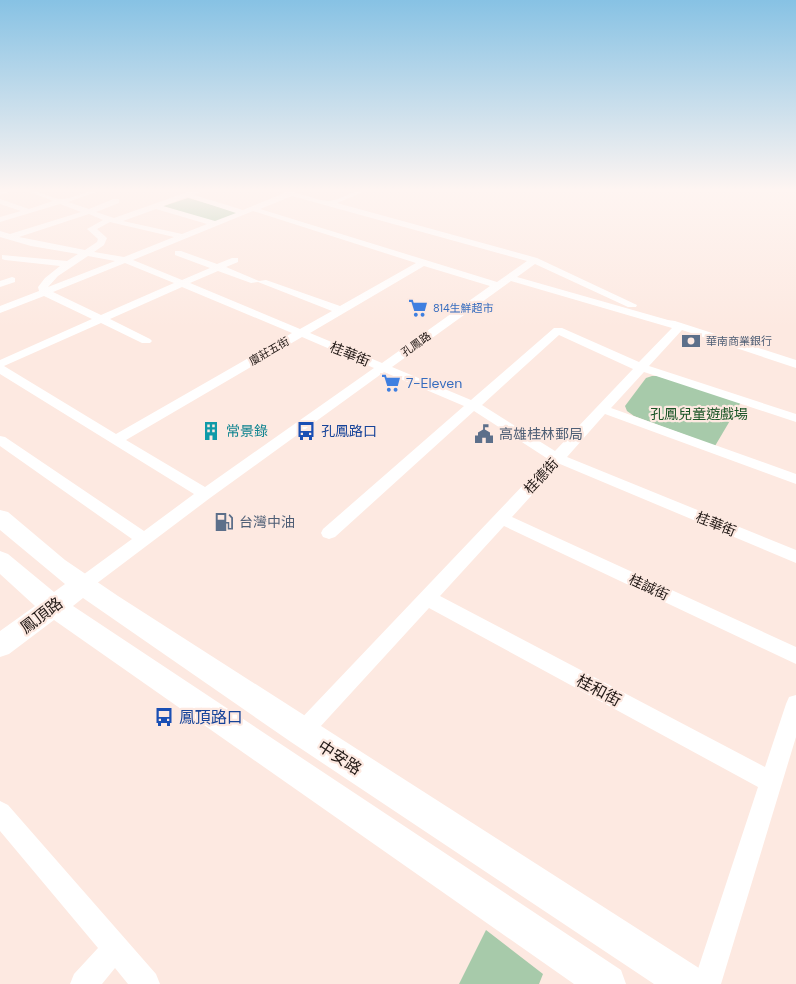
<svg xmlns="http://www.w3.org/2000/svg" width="796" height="984" viewBox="0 0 796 984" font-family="'DM Sans','Noto Sans TC',sans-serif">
<rect width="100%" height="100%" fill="#fde9e1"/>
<path fill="#a7caaa" d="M188 198 241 213 214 224 161 207Z
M652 376H658L741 402 715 446 634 416 627 411 625 406 646 378Z
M486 930 543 974 539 984H459Z"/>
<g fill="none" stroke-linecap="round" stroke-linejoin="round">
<path fill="#fff" fill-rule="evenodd" d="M6 189H18L0 195V191Z
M23 189C37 189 50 199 62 199 76 198 89 189 105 189L68 202 89 209 113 199H119V203L96 212 114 218 196 189H207L194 195 243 210 284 193 273 189C293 189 309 199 328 201 339 201 355 189 370 189L337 203 537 258 637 305 636 307H628L535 264 517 277 668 320 675 321 796 360V368L682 330 649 366 796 414V422L644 372 611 408 796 474V484L605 414 567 457 796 550V563L560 464 512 517 796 647V664L504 526 440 596 765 767 786 704 789 697 796 695V737L721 984H693L758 787 429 608 309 739 302 742 295 739 291 732 295 725 548 459 474 411 335 537 329 539 323 537 321 533 323 529 464 406 384 372 210 498 88 590 82 592 76 590 73 585 76 580 132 539 0 446V436L5 437 144 531 194 494 0 374V360L92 319 44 296 0 313V306L39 291 38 287 45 278 60 266 5 260 2 259V255L67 261 78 254 31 246 0 237V231L10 234 81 212 60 204 0 222V217L21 211 0 204V199L29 209 53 201ZM292 196 527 261 497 282 260 209ZM187 197 236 213 215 221 163 206ZM156 209 207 224 182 234 123 221ZM253 211 416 263 340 306 266 280 259 281 226 267 238 262V258H232L217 264 181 251H175V255L210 268 182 280 133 260ZM89 214 103 220 87 229 98 239 97 242 85 250 19 237ZM110 222 114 223 174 237 124 257 94 252 104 245 107 238 97 229ZM88 256 115 261 48 287 58 276ZM125 263 174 283 101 315 53 292ZM424 266 490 286 382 363 310 333ZM218 271 251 283 258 282 332 311 300 329 190 283ZM511 281 672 328 639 362 562 328H554L471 400 392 367ZM182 287 292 333 116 434 4 366 101 323 142 343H150L152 341 150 339 110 319ZM559 335 633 369 555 451 482 405ZM302 337 374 368 205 487 126 440Z
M12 277 15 278V282L0 287V281Z
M0 801 8 805 156 974 160 984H128L115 968 102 984H70L74 974 98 948 0 831Z"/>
<path fill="#fff" fill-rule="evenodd" d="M0 510 8 512 65 560 118 596 702 970 707 984H654L291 742 83 598 73 606 621 970 626 984H574L54 620 9 654 0 657V631L35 606 0 574V551L8 554 54 592 65 584 0 530Z"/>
</g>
<linearGradient id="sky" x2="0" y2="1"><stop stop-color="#87c2e4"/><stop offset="0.58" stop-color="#fef5f2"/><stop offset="1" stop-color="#fef5f2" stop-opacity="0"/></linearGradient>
<rect width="796" height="327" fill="url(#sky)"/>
<defs>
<g id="supermarket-bare" transform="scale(1.5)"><path d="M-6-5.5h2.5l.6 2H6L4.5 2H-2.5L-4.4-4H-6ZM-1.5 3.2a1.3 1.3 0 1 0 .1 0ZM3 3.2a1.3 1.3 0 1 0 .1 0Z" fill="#3f7fe0" stroke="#fde9e1" stroke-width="2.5" paint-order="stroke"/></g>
<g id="bank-bare" transform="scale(1.5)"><path d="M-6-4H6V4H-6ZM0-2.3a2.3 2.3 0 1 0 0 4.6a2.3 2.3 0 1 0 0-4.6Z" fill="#5c6f8a" stroke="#fde9e1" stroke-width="2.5" paint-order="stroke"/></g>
<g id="building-bare" transform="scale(1.5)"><path d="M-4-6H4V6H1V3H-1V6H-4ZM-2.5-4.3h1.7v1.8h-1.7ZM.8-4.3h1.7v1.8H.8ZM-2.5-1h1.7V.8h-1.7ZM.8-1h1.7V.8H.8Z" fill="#0f9aa8" stroke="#fde9e1" stroke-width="2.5" paint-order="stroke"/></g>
<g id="bus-bare" transform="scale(1.5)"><path d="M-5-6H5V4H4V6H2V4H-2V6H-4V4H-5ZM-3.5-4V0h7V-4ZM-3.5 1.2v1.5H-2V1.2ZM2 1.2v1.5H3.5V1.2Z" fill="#1a4fb4" stroke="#fde9e1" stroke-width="2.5" paint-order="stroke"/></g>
<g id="civic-bare" transform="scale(1.5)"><path d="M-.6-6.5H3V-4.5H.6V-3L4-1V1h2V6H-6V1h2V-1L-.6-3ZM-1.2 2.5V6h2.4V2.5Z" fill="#5c6f8a" stroke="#fde9e1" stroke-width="2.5" paint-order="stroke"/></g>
<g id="fuel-bare" transform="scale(1.5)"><path d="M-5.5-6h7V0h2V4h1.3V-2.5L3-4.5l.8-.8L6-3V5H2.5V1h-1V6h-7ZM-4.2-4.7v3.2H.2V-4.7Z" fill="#5c6f8a" stroke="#fde9e1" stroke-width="2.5" paint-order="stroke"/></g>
</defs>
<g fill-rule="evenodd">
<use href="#supermarket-bare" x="418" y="308"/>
<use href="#bank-bare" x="691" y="341"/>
<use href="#supermarket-bare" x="391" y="383"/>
<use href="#building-bare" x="211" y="431"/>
<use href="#bus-bare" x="306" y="431"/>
<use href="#civic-bare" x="484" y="434"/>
<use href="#fuel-bare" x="224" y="522"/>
<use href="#bus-bare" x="164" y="717"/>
</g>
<g text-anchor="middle" stroke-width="4.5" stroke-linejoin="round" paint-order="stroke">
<g font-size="11" fill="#366cbe" stroke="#fde9e1" text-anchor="start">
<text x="433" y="312">814生鮮超市</text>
</g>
<g font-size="11" fill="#4e5e75" stroke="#fde9e1" text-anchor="start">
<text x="706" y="345">華南商業銀行</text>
</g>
<g font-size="11" fill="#211815" stroke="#fde9e1">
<text transform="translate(416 344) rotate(-35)" y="4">孔鳳路</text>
<text transform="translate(269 351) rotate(-30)" y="4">廈莊五街</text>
</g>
<g font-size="14" fill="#211815" stroke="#fde9e1">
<text transform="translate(350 354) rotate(22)" y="5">桂華街</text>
<text transform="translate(541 476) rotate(-47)" y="5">桂德街</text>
<text transform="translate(716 524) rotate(22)" y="5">桂華街</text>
<text transform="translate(649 587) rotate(25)" y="5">桂誠街</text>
</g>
<g font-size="14" fill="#366cbe" stroke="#fde9e1" text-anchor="start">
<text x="406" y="388">7-Eleven</text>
</g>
<g font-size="14" fill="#1a5426" stroke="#fde9e1">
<text x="699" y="419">孔鳳兒童遊戲場</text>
</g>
<g font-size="14" fill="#0d838f" stroke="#fde9e1" text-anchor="start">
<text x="226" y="436">常景錄</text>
</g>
<g font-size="14" fill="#164399" stroke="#fde9e1" text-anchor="start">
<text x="321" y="436">孔鳳路口</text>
</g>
<g font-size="14" fill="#4e5e75" stroke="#fde9e1" text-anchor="start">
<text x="499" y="439">高雄桂林郵局</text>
<text x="239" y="527">台灣中油</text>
</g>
<g font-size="16" fill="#211815" stroke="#fde9e1">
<text transform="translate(41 615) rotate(-37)" y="6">鳳頂路</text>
<text transform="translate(599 690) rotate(28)" y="6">桂和街</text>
<text transform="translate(340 757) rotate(33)" y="6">中安路</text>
</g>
<g font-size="16" fill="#164399" stroke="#fde9e1" text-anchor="start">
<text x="179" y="723">鳳頂路口</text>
</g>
</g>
</svg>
